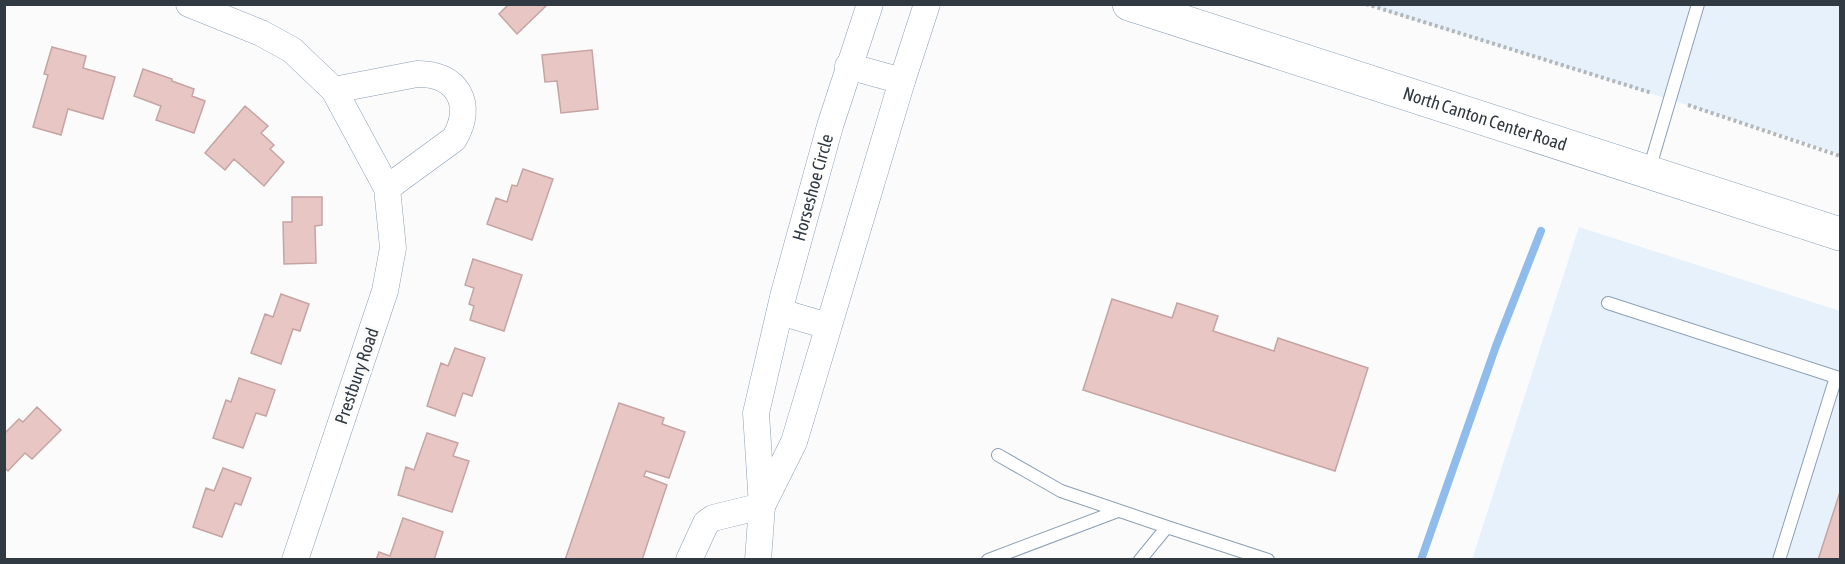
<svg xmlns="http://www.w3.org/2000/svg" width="1845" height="564" viewBox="0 0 1845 564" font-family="'Asap Condensed',sans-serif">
<rect width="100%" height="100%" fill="#fbfbfb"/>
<path fill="#e6f1fc" d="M1366 5H1840V154L1599 77Z
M1579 227 1840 311V559L1472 560Z"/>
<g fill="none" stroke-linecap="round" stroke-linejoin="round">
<path stroke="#90bceb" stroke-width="8" d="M1421 560 1496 346 1541 231"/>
</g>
<path fill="#e7c6c4" stroke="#c5a4a3" stroke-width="1.5" d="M506 4H548L517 34 499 14 507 6Z
M52 47 86 56 83 68 115 77 103 119 68 109 61 135 33 127 48 75 44 74Z
M592 50 598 109 561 113 557 81 545 82 542 55Z
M143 69 172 79V81L194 89 192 96 205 101 194 133 156 120 161 106 134 96Z
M245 106 268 126 261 133 274 145 270 149 284 162 264 186 234 159 225 170 205 153Z
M523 169 553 179 532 240 487 224 496 198 507 202 512 185 517 186Z
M292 197H322V225L315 226 316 263 284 264 283 222H292Z
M473 259 522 275 504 331 470 320 474 306 469 304 474 288 465 285Z
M281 294 309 304 300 331 293 329 281 364 251 353 265 314 273 317Z
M1112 299 1172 318 1177 303 1218 316 1213 331 1274 351 1278 338 1368 368 1335 471 1083 390Z
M455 348 485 358 472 396 463 393 455 416 427 406 441 363 448 366Z
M239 378 275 390 266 416 256 413 243 448 213 438 226 400 231 402Z
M619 403 664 418 662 424 685 432 669 478 646 471 644 476 667 485 642 560H565Z
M37 407 61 430 32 459 25 453 8 471 4 467V430L6 432 19 419 23 422Z
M427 433 458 443 453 456 469 461 452 512 398 495 406 467 414 470Z
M223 468 251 478 241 505 235 503 222 537 193 527 206 488 214 491Z
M1840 492V560H1818Z
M403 518 443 532 434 560H376L379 552 390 556Z"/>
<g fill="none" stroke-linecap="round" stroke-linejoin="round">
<g stroke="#8b9fb4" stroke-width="14">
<path id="service" d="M1649 170 1698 4
M1608 303 1836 377 1779 560
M998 455 1061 491 1167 527
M988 560 1118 511
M1140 560 1167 527 1268 560"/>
</g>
<g stroke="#8b9fb4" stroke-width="27">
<g id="minor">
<path d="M189 4 261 33 292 50 334 90 387 188 393 248 385 291 295 560"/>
<path d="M848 66 902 81"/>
<path d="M334 90 417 74C457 73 475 104 454 139L387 188"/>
<path d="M780 312 828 326"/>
<path d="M689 560 706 523 713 518 762 506 794 442 902 81 927 4"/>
<path id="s1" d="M758 560 762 506 756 413 784 293 830 126 870 4"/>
</g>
</g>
<g stroke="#8b9fb4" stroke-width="34">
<g id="secondary">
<path id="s2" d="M1129 4 1840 234"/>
</g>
</g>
<path stroke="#b4b7ba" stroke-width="4" stroke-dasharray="3 3" stroke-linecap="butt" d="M1366 4 1652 93
M1688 105 1840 156"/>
<use href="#service" stroke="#fff" stroke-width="12"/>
<use href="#minor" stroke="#fff" stroke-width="26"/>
<use href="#secondary" stroke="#fff" stroke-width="33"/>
</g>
<g text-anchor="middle" stroke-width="6" stroke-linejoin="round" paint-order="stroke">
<g font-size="18" fill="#313942" stroke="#fbfbfb">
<text dy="6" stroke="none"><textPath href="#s2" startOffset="374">North Canton Center Road</textPath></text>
<text dy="6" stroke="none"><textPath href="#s1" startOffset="380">Horseshoe Circle</textPath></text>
<text transform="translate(357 376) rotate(-71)" y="6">Prestbury Road</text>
</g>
</g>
<rect width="1845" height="564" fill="none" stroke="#313942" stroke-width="12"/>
</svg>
